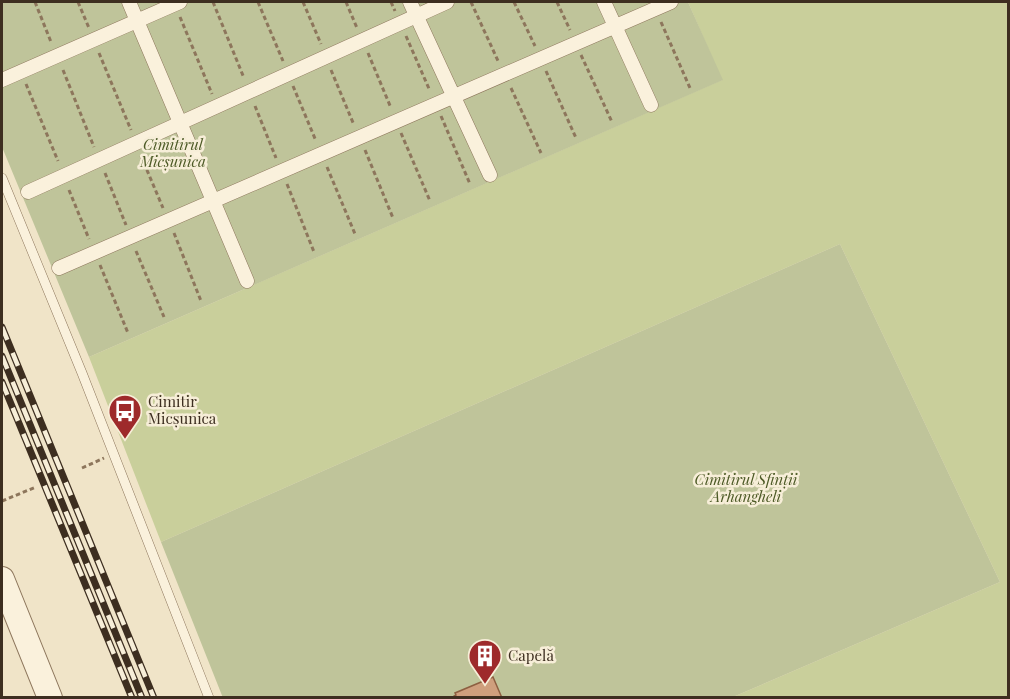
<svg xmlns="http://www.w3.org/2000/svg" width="1010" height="699" viewBox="0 0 1010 699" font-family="'Playfair Display',serif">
<rect width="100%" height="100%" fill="#f0e4c8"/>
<path fill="#c9cf9b" d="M688 2H1008V697H733L1000 582 840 244 161 542 89 357 722 80Z"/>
<path fill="#bfc49a" d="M2 2H688L723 80 89 357 2 147Z
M840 244 1000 582 733 697 223 698 161 542Z"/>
<path fill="#cf9f7d" stroke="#8d5f41" stroke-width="1.5" d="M493 677 502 698H451L456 695 455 693Z"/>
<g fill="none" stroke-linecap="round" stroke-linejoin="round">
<g stroke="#8d765c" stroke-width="10">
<path id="service" d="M2 178 82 373 209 698"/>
</g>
<g stroke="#8d765c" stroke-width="15">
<path id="pedestrian" d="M129 2 247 281
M410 2 490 175
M604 2 651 105
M2 80 180 2
M28 192 447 2
M59 268 671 2"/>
</g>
<g stroke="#8d765c" stroke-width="26">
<path id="tertiary" d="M2 579 50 698"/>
</g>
<path stroke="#8d765c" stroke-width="3" stroke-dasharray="4.5 3" stroke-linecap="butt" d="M35 2 51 42
M78 2 89 28
M213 2 244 78
M258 2 283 61
M303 2 321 44
M346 2 357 28
M391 2 395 11
M471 2 499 63
M514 2 535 46
M557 2 570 30
M180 17 212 94
M661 22 690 88
M406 36 430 91
M99 53 131 130
M368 53 391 108
M581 55 612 122
M63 70 94 147
M331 70 354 125
M546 71 576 138
M26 84 58 161
M293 86 316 141
M511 88 541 153
M255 106 276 158
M441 116 470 184
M401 133 430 201
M365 150 393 218
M141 156 163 208
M327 167 355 234
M105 173 126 225
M287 184 314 252
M69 190 89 239
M174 233 201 301
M136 251 164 317
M100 265 128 333
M82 468 104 458
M2 501 36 487"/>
<use href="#service" stroke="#faf1dc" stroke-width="9"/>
<use href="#pedestrian" stroke="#faf1dc" stroke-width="14"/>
<use href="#tertiary" stroke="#faf1dc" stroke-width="24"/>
<g stroke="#3d2e20" stroke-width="7">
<path id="rail" d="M2 327 154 698
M2 356 142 698
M2 382 132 698"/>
</g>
<use href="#rail" stroke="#f7eed8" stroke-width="4.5" stroke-dasharray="14" stroke-linecap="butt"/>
</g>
<defs>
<g id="bus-pin" transform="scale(1.725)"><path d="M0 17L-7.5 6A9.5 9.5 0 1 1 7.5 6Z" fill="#9e2a2b" stroke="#f7eed8"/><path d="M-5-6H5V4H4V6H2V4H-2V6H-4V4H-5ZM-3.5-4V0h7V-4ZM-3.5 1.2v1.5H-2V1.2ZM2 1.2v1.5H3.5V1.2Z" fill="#fff"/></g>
<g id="building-pin" transform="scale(1.725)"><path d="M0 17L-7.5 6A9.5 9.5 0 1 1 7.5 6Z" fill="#9e2a2b" stroke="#f7eed8"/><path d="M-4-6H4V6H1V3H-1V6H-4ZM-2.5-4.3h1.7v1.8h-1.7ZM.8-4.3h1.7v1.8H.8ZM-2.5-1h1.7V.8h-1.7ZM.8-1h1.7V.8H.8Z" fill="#fff"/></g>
</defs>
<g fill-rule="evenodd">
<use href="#bus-pin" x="125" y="411"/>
<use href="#building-pin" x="485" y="656"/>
</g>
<g text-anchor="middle" stroke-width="5" stroke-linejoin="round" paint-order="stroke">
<g font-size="15" font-style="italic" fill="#4d5a26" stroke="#f7eed8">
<text x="173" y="150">Cimitirul<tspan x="173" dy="17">Micșunica</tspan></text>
<text x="746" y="485">Cimitirul Sfinții<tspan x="746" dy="17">Arhangheli</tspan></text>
</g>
<g font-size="15" fill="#3d2e20" stroke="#f7eed8" text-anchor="start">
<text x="148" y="407">Cimitir<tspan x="148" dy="17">Micșunica</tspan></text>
<text x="508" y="661">Capelă</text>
</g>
</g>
<rect width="1010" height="699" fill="none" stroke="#3d2e20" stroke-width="6"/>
</svg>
